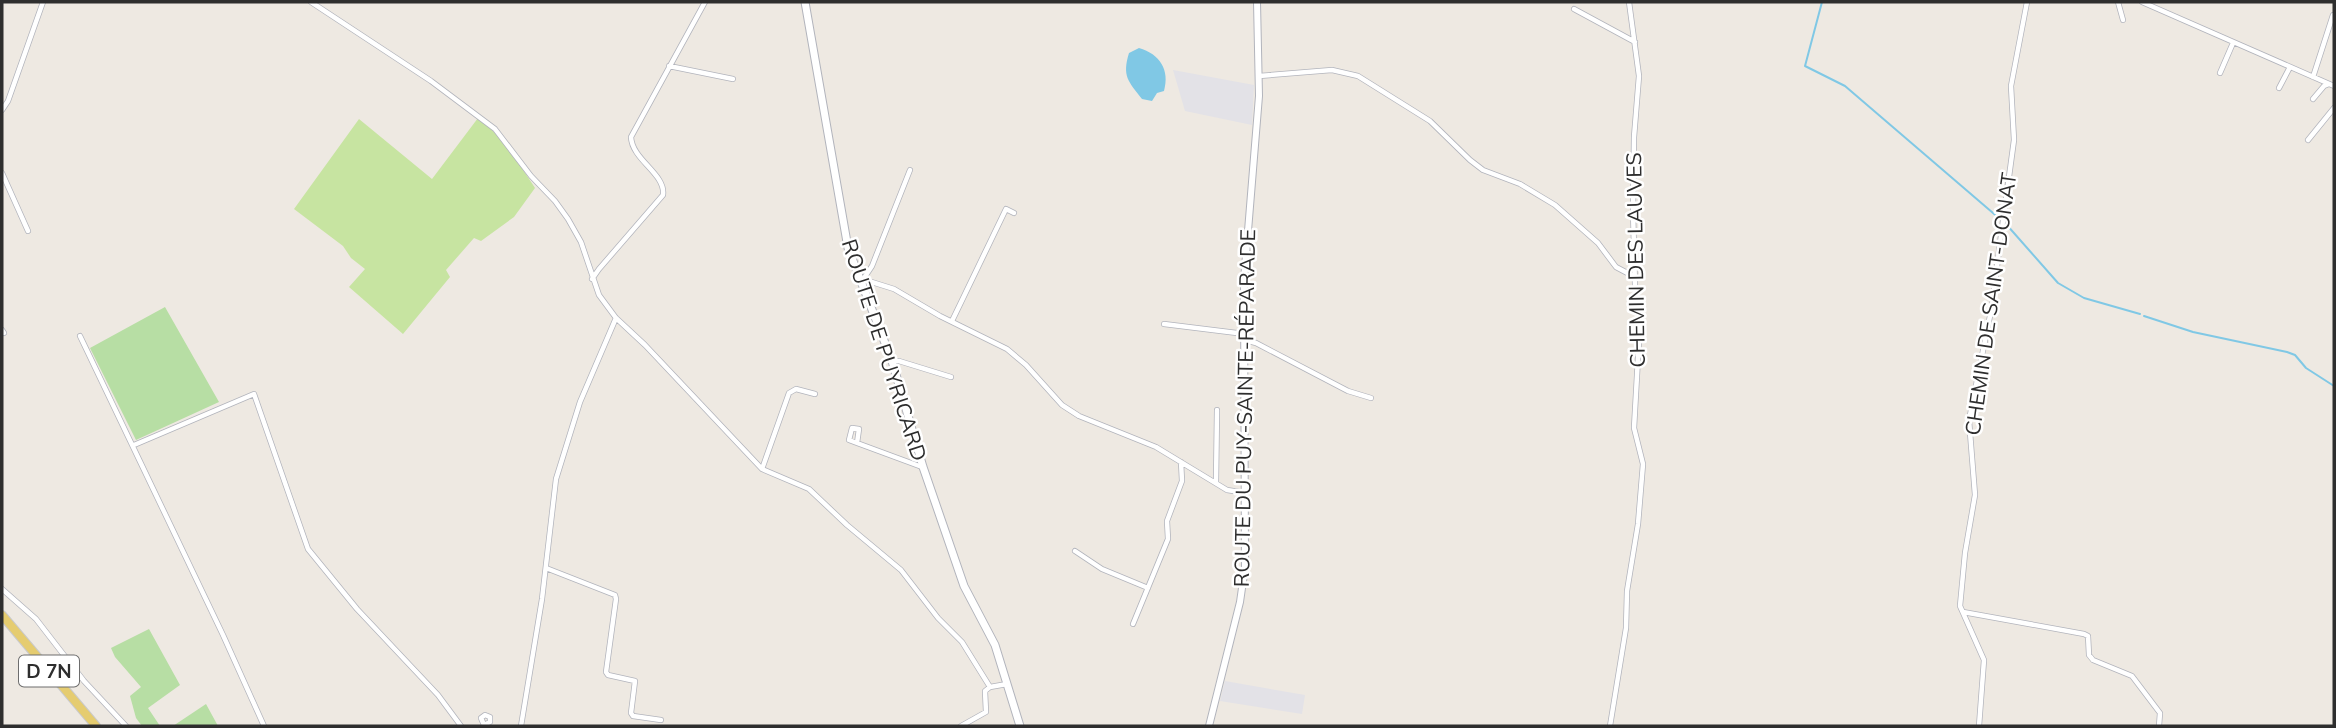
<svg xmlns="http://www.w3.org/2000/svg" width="2336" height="728" viewBox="0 0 2336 728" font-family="Mulish,sans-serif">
<rect width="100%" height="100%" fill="#eee9e2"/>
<path fill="#e3e2e7" d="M1173 70 1254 85 1252 125 1185 111Z
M1225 681 1305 695 1302 714 1220 701Z"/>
<path fill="#b7dea4" d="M165 307 219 402 136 440 90 348Z
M149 629 180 685 148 708 160 726H142L136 718 130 696 141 687 115 657 111 648Z
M206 704 218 726H173Z"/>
<path fill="#c7e4a1" d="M478 118C503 137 518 162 535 188L514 217 481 241 474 238 446 270 450 277 403 334 349 287 365 269 351 258 343 246 294 209 359 119 432 179Z"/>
<path fill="#80c8e5" d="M1139 48C1160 54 1170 70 1164 91L1157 93 1152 101 1142 99C1128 81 1122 76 1129 53Z"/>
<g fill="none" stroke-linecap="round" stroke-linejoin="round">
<path stroke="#80c8e5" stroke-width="2" d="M1753 2H1785
M1822 2 1805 66 1845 86 2000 219
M2006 224 2058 283 2084 298 2140 314
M2144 316 2193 332 2287 352 2295 355 2306 368 2334 386"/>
<g stroke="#b2b4bc" stroke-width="6">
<path id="minor" d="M311 2 431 81 495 129 531 176 555 201 568 219 581 242 599 295 616 318 645 345 762 469 809 489 847 525 901 570 938 618 962 642 990 687 1007 684
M2118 2 2123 20
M2142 2 2334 86
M1574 9 1635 42
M669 66 733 79
M2220 73 2233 43
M1259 76 1332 70 1358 76 1430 121 1470 160 1483 170 1520 184 1555 205 1598 243 1616 267 1635 277
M2313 77 2333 15
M2279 88 2290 67
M2313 99 2324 86 2329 84
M2 110 8 101 43 2
M2308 140 2334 108
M2 173 28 231
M859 278 894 289 940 316 1007 349 1026 365 1062 405 1079 416 1156 447 1227 490 1246 493
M864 278 872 266 910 170
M592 279 599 269 663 195C666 174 632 160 631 137L705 2
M952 321 1006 209 1014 213
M1164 324 1245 334
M2 330 4 333
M80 336 223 635 264 726
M1245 340 1256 343 1348 391 1371 398
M892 361H899L951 377
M857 443 859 429 852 428 849 440 857 443 922 467
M134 445 254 394 308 549 357 609 438 695 461 726
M762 469 789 393 796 389 815 394
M1216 482 1217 410
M1075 551 1102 569 1148 588
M546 568 615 595 616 599 606 672 608 675 635 681 631 713 633 716 661 720
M2 589 36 619 84 681 126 726
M1963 612 2084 634 2088 636 2089 655 2093 660 2132 676 2160 713 2159 726
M1133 624 1168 539 1167 521 1182 481 1181 462
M485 715 490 717V722L484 725 481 718Z
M521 726 542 599 556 479 580 402 616 318
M961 726 986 712 985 691 990 687
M1610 726 1626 628 1627 591 1638 524 1643 464 1634 428 1640 323 1635 285 1633 211 1634 137 1639 76 1629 2
M1979 726 1984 660 1960 606 1965 553 1975 495 1969 420 1992 306 2000 243 2014 140 2011 86 2027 2"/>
</g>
<g stroke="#b2b4bc" stroke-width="8">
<path id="tertiary" d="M1209 726 1240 602 1245 567 1244 280 1259 96 1257 2"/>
</g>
<g stroke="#b2b4bc" stroke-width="9">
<path id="secondary" d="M805 2 848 248 892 361 923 467 964 586 995 645 1020 726"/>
</g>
<g stroke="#c9c9c9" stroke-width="10">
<path id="primary" d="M2 615 96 726"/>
</g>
<use href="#minor" stroke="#fff" stroke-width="4.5"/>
<use href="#tertiary" stroke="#fff" stroke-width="6"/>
<use href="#secondary" stroke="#fff" stroke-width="7"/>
<use href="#primary" stroke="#e5cc70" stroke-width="8"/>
</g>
<g text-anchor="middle" stroke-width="5" stroke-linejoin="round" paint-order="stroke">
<rect fill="#fff" stroke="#6d6d6d" stroke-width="2" x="19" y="655.5" width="60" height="31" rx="5"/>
<g font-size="19" font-weight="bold" fill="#2e2e2e">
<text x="49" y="678">D 7N</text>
</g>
<g font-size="21" fill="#2e2e2e" stroke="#fff">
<text transform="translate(1636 260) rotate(-91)" y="7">CHEMIN DES LAUVES</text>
<text transform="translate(1991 304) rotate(-82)" y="7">CHEMIN DE SAINT-DONAT</text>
<text transform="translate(884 350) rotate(72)" y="7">ROUTE DE PUYRICARD</text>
<text transform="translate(1245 408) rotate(-89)" y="7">ROUTE DU PUY-SAINTE-RÉPARADE</text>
</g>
</g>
<rect width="2336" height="728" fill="none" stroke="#2e2e2e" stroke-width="7"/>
</svg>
